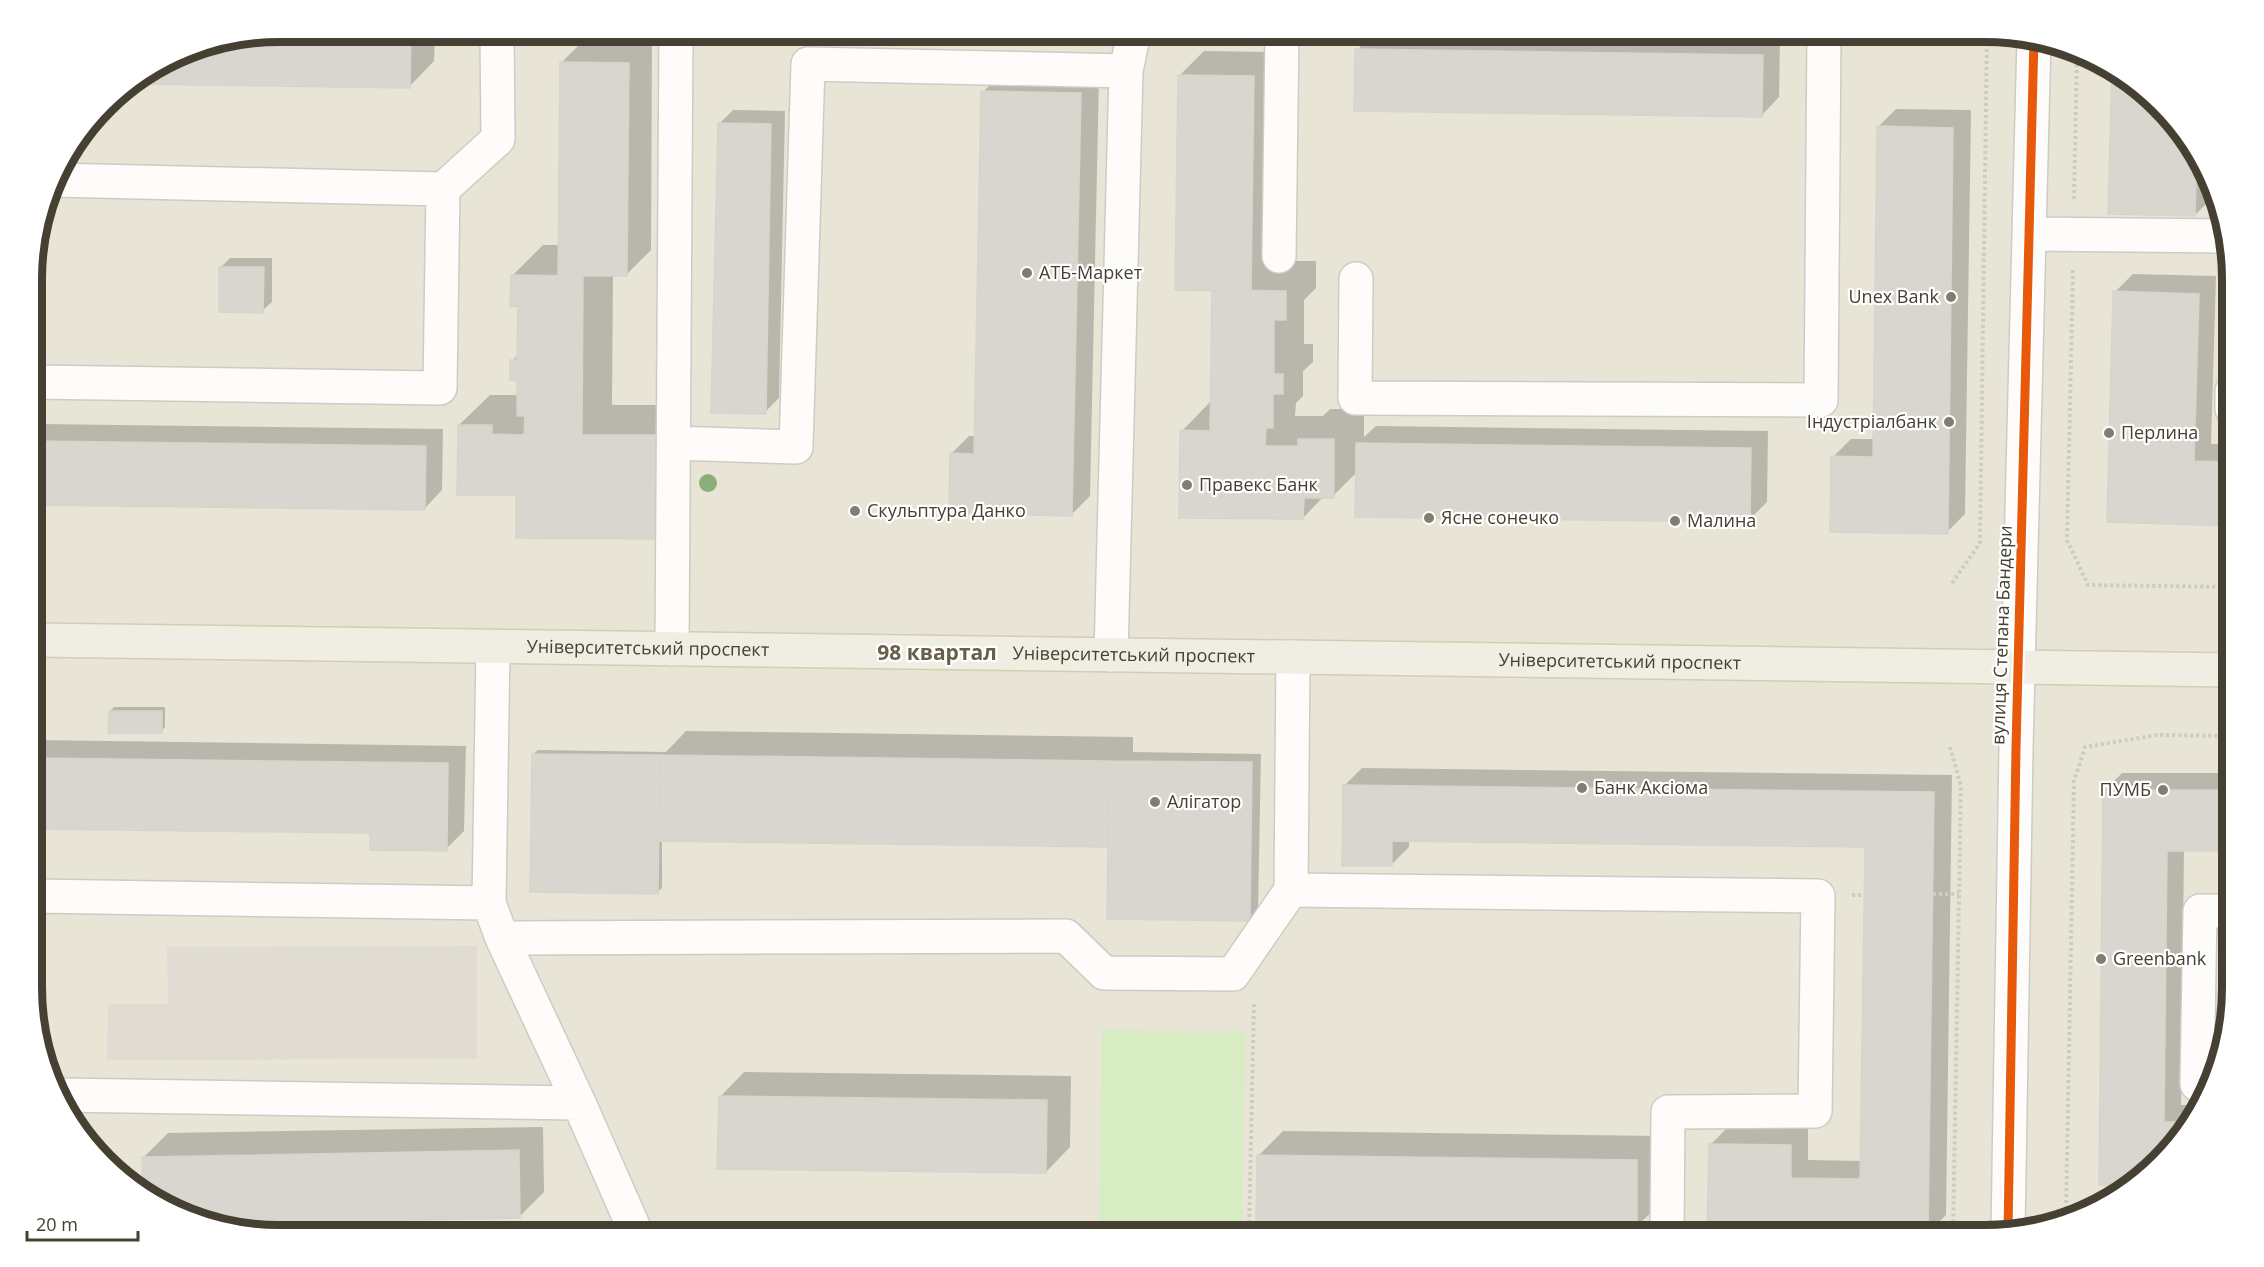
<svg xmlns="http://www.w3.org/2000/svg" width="2264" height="1267" viewBox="0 0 2264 1267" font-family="'Open Sans',sans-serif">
<rect width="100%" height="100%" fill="#efede6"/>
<path fill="#e8e5d6" d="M279 32H1986L2050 40 2109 64 2191 142 2219 199 2232 262V1004L2200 1112 2160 1163 2109 1202 2001 1235H278L214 1227 155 1203 73 1125 34 1020V247L57 169 115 93 184 50Z"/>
<path fill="#e0dcd4" d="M477 946V1059L107 1060 108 1004H168L167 947Z"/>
<path fill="#d8ecc3" d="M1102 1030 1245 1032 1242 1235H1099Z"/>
<path fill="#0003" d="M279 32H435L434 61 410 86 184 50Z
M974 32H1021L1012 43H974Z
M1375 32 1780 38 1779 97 1762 115 1357 50Z
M1877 32H1952L1948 36 1877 35Z
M586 38 652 39 651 250 626 275H613L612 405H690L688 507 518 494 459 425 490 395H519V379L512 361 519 354V305L512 276 543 245H560L561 63Z
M1204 51 1278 52 1275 261H1316V288L1304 300V344H1313V362L1303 371V396L1296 403 1295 416H1323L1330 409H1364V437L1376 426 1768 431 1767 502 1749 520 1357 472 1333 496H1324L1303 518 1182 431 1212 400 1214 289 1179 76Z
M2114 69 2191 142 2213 186V197L2195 215 2110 212Z
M1001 74 1099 76 1090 496 1072 514 951 454 969 436H976L983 92Z
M1896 109 1971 110 1965 514 1947 532 1833 457 1851 439H1874L1878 127Z
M733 110 785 111 779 398 765 412 719 124Z
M230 258H272V302L262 311 220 268Z
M2133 274 2216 276 2211 444H2232V524L2108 521 2115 292Z
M41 424 443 429 442 490 425 508 34 503V431Z
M114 707H165V727L161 731 110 711Z
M686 731 1133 737V752L1261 754 1258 910 1249 920 1110 843 662 840V888L657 892 533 754 538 750 666 752Z
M34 740 466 746 464 831 446 849 372 831 34 827Z
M1362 768 1952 775 1946 1215 1928 1233 1709 1230 1710 1145 1728 1127 1808 1128V1160L1862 1161 1866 845 1409 839V847L1391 865 1344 786Z
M2122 773H2232V849H2184L2181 1105H2202L2200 1112 2160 1163 2134 1183 2104 791Z
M744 1072 1071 1076 1070 1147 1046 1172 720 1097Z
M543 1127 544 1192 519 1217 144 1157 168 1133Z
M1283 1131 1661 1136V1203L1636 1227 1258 1156Z"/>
<path fill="#d8d6ce" stroke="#d7d4cc" stroke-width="1.5" d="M279 32H411L410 88 130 84 184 50Z
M972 32H1013V44L972 45Z
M1876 32H1948V38L1876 37Z
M1355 49 1763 55 1762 117 1354 111Z
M560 62 629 63 627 276H558Z
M2112 68 2191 142 2197 154 2195 216 2108 214Z
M1178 75 1254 76 1251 291 1175 290Z
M981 91 1081 93 1072 516 949 513 950 453 974 454Z
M718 123 771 124 766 414 711 413Z
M1877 126 1953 128 1948 534 1830 532 1831 456 1873 457Z
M219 267H264L263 313 219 312Z
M511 275 583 276 582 435H660L659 539 516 538V495H457L458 425H492V434L524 435 525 416H517V381L510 380V360H517L518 306 510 307Z
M1212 290 1286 291V320H1274V374H1283V394H1273V428H1266L1265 446H1298V439H1334V498H1304L1303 519 1179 518 1180 430 1210 431Z
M2113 291 2199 294 2194 461 2232 462V526L2107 522Z
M34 441 426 446 425 510 34 505Z
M1356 443 1751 448 1750 522 1355 517Z
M109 711H162V733H108Z
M532 754 660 755 658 894 530 892Z
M660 755 1109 761 1108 847 659 841Z
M34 758 448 763 447 851 370 850V833L34 829Z
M1109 761 1252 762 1250 921 1107 919Z
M1343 785 1934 792 1928 1234 1707 1232 1709 1144 1791 1145V1178L1860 1179 1865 847 1392 841V866H1342Z
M2103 790H2232V851H2167L2164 1122H2192L2160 1163 2132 1185H2099Z
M719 1096 1047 1100 1046 1173 717 1169Z
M519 1150 520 1218 206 1224 155 1203 143 1191 142 1157Z
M1257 1155 1637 1160V1229L1256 1224Z"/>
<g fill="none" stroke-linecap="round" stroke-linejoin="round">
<g stroke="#cdcbc4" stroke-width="36">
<path id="minor" d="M54 180 443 189 498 139 497 32
M2029 234 2227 236
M1279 256 1282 32
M1356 279 1355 398 1821 400 1824 32
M34 382 440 388 443 189
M2232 391V409
M674 443 796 447 808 64 1126 71
M493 647 489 903 502 938 579 1103 637 1235
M672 649 676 32
M1111 655 1126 71 1134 32
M1293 657 1291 890 1818 896 1815 1111 1668 1112 1667 1235
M34 896 489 903
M502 938 1066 936 1104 973 1233 974 1291 890
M2208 1084H2197L2200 911H2232
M61 1095 579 1103
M2008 1233 2016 748 2034 38"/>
</g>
<g stroke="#d4cdb1" stroke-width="36">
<g id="major">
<path id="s1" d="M34 640 2232 670"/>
</g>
</g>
<path stroke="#cecbc5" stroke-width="4" stroke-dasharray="3 3" stroke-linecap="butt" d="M2074 199 2077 51
M2073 270 2067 540 2088 585 2232 587
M1952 583 1980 543 1987 32
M1950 747 1961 786 1953 1235
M1933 894H1959
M1852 895H1864
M2066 1215 2074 781 2085 747 2157 735 2232 736
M1249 1235 1254 1002"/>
<use href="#minor" stroke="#fdfcfb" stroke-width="33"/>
<use href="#major" stroke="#f0eee2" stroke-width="33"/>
<g stroke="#fff" stroke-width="13">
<path id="cycleway" d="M2008 1233 2016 748 2034 38"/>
</g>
<use href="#cycleway" stroke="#e8590c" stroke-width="9"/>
</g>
<circle fill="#8baf79" cx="708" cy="483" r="9"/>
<g fill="#807d71" stroke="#fff" stroke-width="2">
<circle cx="1027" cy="273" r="6"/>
<circle cx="1951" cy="297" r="6"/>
<circle cx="1949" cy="422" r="6"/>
<circle cx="2109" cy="433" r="6"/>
<circle cx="1187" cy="485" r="6"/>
<circle cx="855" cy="511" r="6"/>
<circle cx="1429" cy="518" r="6"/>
<circle cx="1675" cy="521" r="6"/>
<circle cx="1582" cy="788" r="6"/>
<circle cx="2163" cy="790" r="6"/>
<circle cx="1155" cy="802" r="6"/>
<circle cx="2101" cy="959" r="6"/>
</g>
<g text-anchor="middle" stroke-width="4.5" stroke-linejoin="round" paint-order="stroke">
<g font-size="18" fill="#454032" stroke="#fff" text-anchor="start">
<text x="1039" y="279">АТБ-Маркет</text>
<text x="1939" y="303" text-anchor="end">Unex Bank</text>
<text x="1937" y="428" text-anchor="end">Індустріалбанк</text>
<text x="2121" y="439">Перлина</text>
<text x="1199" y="491">Правекс Банк</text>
<text x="867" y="517">Скульптура Данко</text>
<text x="1441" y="524">Ясне сонечко</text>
<text x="1687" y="527">Малина</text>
<text x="1594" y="794">Банк Аксіома</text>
<text x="2151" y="796" text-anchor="end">ПУМБ</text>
<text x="1167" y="808">Алігатор</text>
<text x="2113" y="965">Greenbank</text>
</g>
<g font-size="18" fill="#454032" stroke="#fff">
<text transform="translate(2002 635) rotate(-88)" y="6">вулиця Степана Бандери</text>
<text dy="6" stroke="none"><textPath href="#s1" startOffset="614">Університетський проспект</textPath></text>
<text dy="6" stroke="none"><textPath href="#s1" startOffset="1100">Університетський проспект</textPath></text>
<text dy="6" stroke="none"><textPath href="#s1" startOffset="1586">Університетський проспект</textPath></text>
</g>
<g font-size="21" font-weight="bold" fill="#695f48" stroke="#fff">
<text x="937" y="660">98 квартал</text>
</g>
</g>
<path d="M0 0H2264V1267H0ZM279 42H1985A237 237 0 0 1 2222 279V988A237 237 0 0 1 1985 1225H279A237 237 0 0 1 42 988V279A237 237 0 0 1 279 42Z" fill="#fff" fill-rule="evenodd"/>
<path fill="none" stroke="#454032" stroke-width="8" d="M279 42H1985A237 237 0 0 1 2222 279V988A237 237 0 0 1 1985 1225H279A237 237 0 0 1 42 988V279A237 237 0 0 1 279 42Z"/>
<path d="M27 1231v9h111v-9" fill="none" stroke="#454032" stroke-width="3"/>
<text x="36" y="1231" font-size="18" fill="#454032" stroke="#ffffff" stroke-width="4.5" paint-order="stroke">20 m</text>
</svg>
